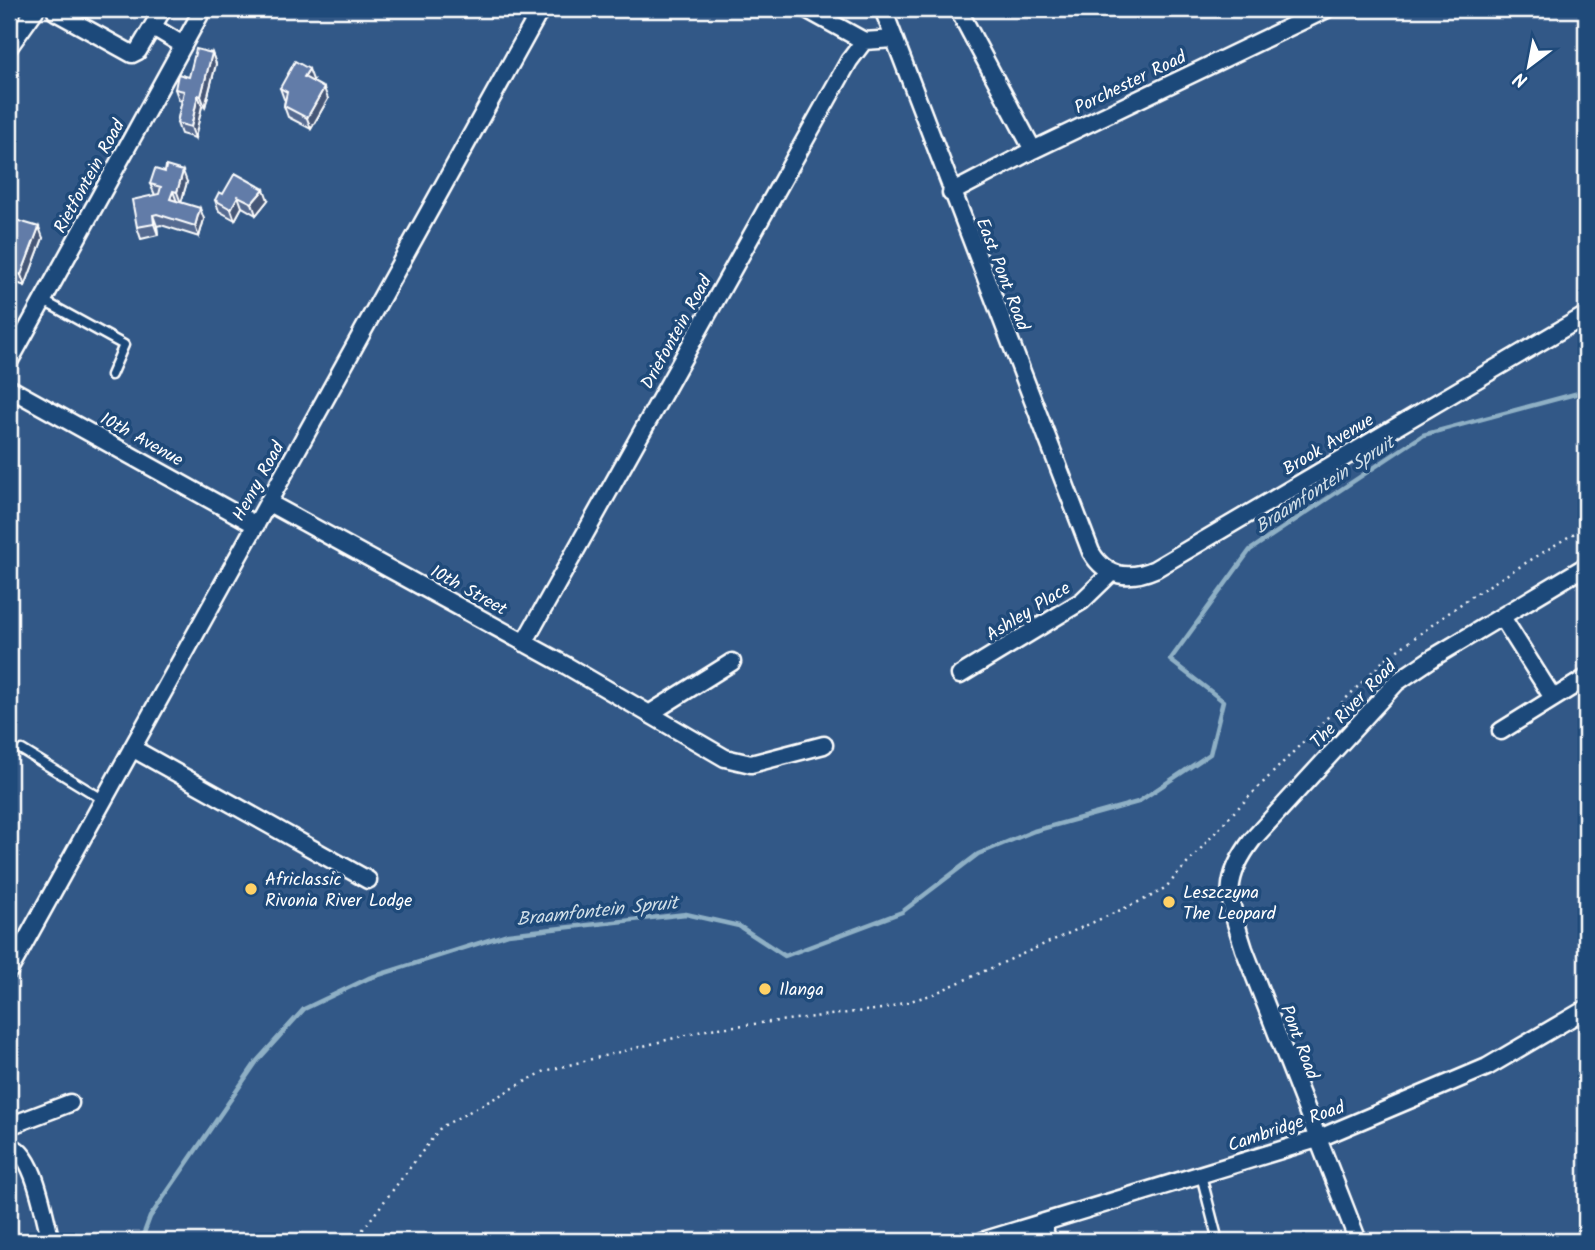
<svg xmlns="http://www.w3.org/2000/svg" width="1595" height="1250" viewBox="0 0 1595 1250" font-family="Kalam,sans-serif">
<rect width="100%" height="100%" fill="#325887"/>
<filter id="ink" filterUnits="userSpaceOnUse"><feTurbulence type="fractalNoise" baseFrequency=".0143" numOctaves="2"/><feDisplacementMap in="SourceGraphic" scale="14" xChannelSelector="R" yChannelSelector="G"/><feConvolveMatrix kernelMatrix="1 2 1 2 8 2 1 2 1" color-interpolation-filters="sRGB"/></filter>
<g filter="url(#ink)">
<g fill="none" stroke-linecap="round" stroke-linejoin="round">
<path stroke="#8fb0c5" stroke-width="4.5" d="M141 1241 150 1217 257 1061 304 1009 369 978 508 934 686 914 739 926 785 956 902 912 978 854 1034 831 1138 802 1210 754 1223 701 1170 660 1250 550 1423 435 1586 391"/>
<g stroke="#fff" stroke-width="13">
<path id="lane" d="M42 300 124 345 111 375
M22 750 104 800
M1201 1175 1218 1241"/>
</g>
<g stroke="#fff" stroke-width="21">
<path id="street" d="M806 9 864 41 894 39
M883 9 1091 552C1106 578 1130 580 1155 569L1586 315
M958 9 1033 150
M56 12 132 54 138 51 163 9
M153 27 183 45
M9 47 36 9
M951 193 1033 150 1327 9
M9 362 203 9
M9 388 256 525
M269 503 567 666 725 758 751 764 824 745
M1502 617 1553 698
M524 643 849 61 864 41
M960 675 1082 601 1111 573
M649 714 732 662
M1501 731 1586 678
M132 748 368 880
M9 971 541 9
M9 1126 70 1103
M9 1146C35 1151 44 1217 51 1241
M1042 1224 1048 1241
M982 1241 1317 1139 1487 1067 1586 1009
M1358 1241 1244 949C1229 901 1220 882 1253 839L1397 682 1434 657 1586 566"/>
</g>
<path stroke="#fff" stroke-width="2.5" stroke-dasharray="2 5" stroke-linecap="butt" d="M354 1241 441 1127 545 1071 710 1029 882 1009 931 995 1154 895 1166 887 1234 812 1384 660 1472 596 1586 526"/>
<use href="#lane" stroke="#1f4a7a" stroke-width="8"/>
<use href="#street" stroke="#1f4a7a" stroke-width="16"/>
</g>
<path fill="#546a90" stroke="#fff" stroke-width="2" d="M212 53 216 64 205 107 202 106 195 138 181 134 177 123 182 101 179 100 175 89 189 77Z
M313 80 312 81 328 99 311 129 288 117 284 106 285 100 284 99 280 88Z
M187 182 181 202 204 219 199 237 161 225 157 226 158 235 141 239 137 227 155 195 150 184Z
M223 194 268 200 256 215 242 207 235 220 219 211 215 200Z
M9 218 43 238 25 286 11 281 9 274Z"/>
<path fill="#455676" stroke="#fff" stroke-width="2" d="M212 53 216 64 205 107 201 96Z
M309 69 313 80 308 88 304 77Z
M324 88 328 99 311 129 307 118Z
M198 95 202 106 195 138 191 127Z
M183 171 187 182 181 203 177 192Z
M264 189 268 200 256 215 252 203Z
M173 191 177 202 170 199Z
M238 196 242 207 235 220 231 209Z
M200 208 204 219 199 237 195 226Z
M153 215 157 226 158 235 154 224Z
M39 227 43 238 25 286 21 275Z"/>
<path fill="#627ba8" stroke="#fff" stroke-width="2" d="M196 49 212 53 201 96 198 95 191 127 177 123 184 91 175 89 178 74 189 77Z
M295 61 309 69 304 77 324 88 307 118 284 106 287 92 280 88Z
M166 166 183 171 177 192 173 191 170 199 200 208 195 226 157 214 153 215 154 224 137 227 132 200 159 194 161 187 150 184 155 169 165 172Z
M235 173 264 189 252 203 238 196 231 209 215 200 219 192 223 194Z
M9 218 39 227 21 275 9 270Z"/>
</g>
<g fill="#ffd166" stroke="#1f4a7a" stroke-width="2.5">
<circle cx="251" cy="889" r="7"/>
<circle cx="1169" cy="902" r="7"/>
<circle cx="765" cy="989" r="7"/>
</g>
<g text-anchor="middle" stroke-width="7" stroke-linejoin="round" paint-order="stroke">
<g font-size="18" fill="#fff" stroke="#1f4a7a">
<text transform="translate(1130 82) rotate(-26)" y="6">Porchester Road</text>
<text transform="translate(89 176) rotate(-61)" y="6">Rietfontein Road</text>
<text transform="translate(1003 274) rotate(69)" y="6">East Pont Road</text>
<text transform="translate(676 332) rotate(-61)" y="6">Driefontein Road</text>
<text transform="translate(142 439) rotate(29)" y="6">10th Avenue</text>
<text transform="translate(1328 444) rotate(-31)" y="6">Brook Avenue</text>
<text transform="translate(258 481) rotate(-61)" y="6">Henry Road</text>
<text transform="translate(469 590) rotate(29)" y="6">10th Street</text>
<text transform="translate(1028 611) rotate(-32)" y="6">Ashley Place</text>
<text transform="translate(1353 704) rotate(-46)" y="6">The River Road</text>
<text transform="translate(1300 1042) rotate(69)" y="6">Pont Road</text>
<text transform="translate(1286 1126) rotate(-19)" y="6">Cambridge Road</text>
</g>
<g font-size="18" fill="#fff" stroke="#1f4a7a" text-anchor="start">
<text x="265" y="885">Africlassic<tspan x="265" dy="21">Rivonia River Lodge</tspan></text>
<text x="1183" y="898">Leszczyna<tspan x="1183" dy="21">The Leopard</tspan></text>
<text x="779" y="995">Ilanga</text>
</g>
<g font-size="19" font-style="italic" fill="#d0dee7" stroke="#1f4a7a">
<text transform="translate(1324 484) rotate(-33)" y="7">Braamfontein Spruit</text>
<text transform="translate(597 910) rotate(-6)" y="7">Braamfontein Spruit</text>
</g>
</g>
<rect width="1595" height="1250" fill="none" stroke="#1f4a7a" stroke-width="35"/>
<rect x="18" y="18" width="1560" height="1215" fill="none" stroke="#fff" stroke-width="2.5" filter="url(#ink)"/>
<g transform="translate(1529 66) rotate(212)" stroke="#1f4a7a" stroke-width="5" paint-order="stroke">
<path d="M0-5L12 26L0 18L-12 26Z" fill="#ffffff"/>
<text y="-10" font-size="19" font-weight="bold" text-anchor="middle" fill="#ffffff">N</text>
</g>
</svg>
